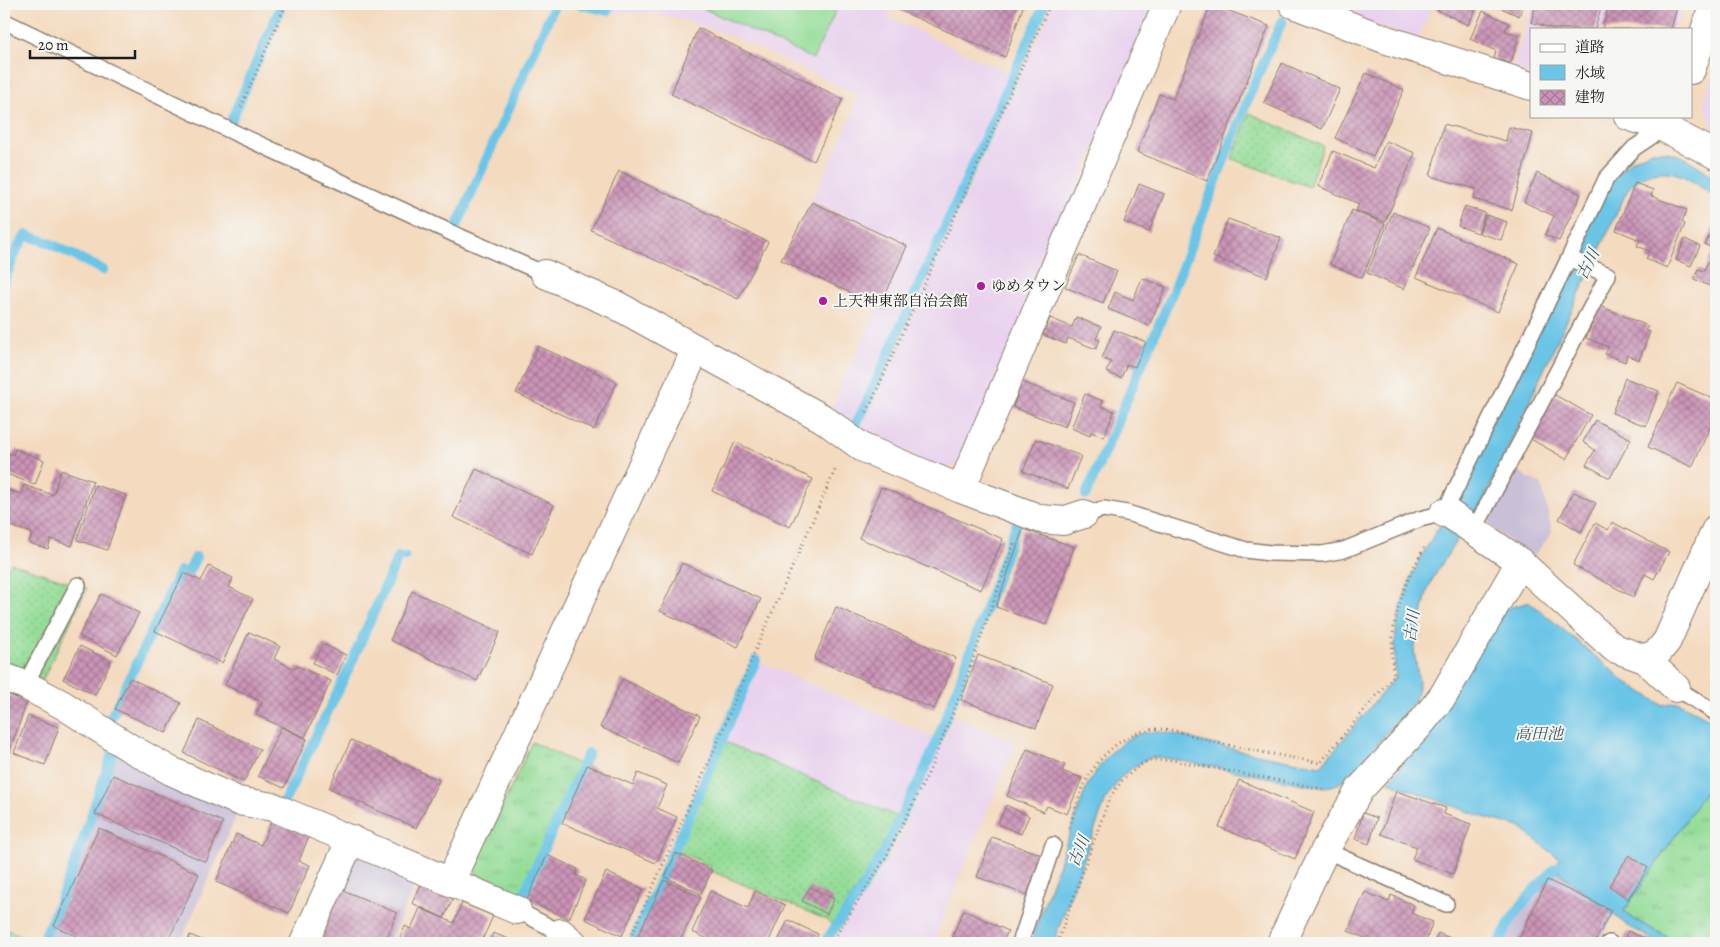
<svg xmlns="http://www.w3.org/2000/svg" width="1720" height="947" viewBox="0 0 1720 947" font-family="Alegreya,'Noto Serif JP',serif">
<defs>
<pattern id="grass-tufts" width="24" height="20" patternUnits="userSpaceOnUse" patternTransform="scale(1.25)"><rect width="24" height="20" fill="#94dd98"/><path d="M3 7l-1-3M5 7V3M7 7l1-3M15 17l-1-3M17 17v-4M19 17l1-3" fill="none" stroke="#7fbd82"/></pattern>
<pattern id="garden-dots" width="8" height="8" patternUnits="userSpaceOnUse" patternTransform="scale(1.25)"><rect width="8" height="8" fill="#94dd98"/><path d="M2 2h.1M6 6h.1" fill="none" stroke="#7fbd82" stroke-width="1.8" stroke-linecap="round"/></pattern>
<pattern id="building-cross-hatch" width="8" height="8" patternUnits="userSpaceOnUse" patternTransform="scale(1.25)"><rect width="8" height="8" fill="#cb94b7"/><path d="M0 0l8 8M0 8l8-8" fill="none" stroke="#a47894"/></pattern>
</defs>
<rect width="100%" height="100%" fill="#f6f6f2"/>
<filter id="ink" filterUnits="userSpaceOnUse"><feTurbulence type="fractalNoise" baseFrequency=".02" numOctaves="2"/><feDisplacementMap in="SourceGraphic" scale="10" xChannelSelector="R" yChannelSelector="G"/><feConvolveMatrix kernelMatrix="1 2 1 2 8 2 1 2 1" color-interpolation-filters="sRGB"/></filter>
<filter id="wash" filterUnits="userSpaceOnUse"><feTurbulence type="fractalNoise" baseFrequency=".0096" numOctaves="4" result="noise"/><feDisplacementMap in="SourceGraphic" scale="20" xChannelSelector="R" yChannelSelector="G"/><feGaussianBlur stdDeviation="1.12" result="paint"/><feColorMatrix in="noise" values="0 0 0 0 0 0 0 0 0 0 0 0 0 0 0 0 0 1.4 0 .05"/><feComposite in="paint" operator="in"/></filter>
<g filter="url(#wash)">
<rect width="100%" height="100%" fill="#f4dabe"/>
<path fill="#e9d2ee" d="M587 4H893L888 17 1010 74 854 422 831 410 906 244 812 200 856 108 857 95 742 40 703 26 669 16 645 12 610 13 611 9Z
M1053 4H1155L960 463 944 469 869 438 860 431 872 406Z
M1314 4H1434L1418 39Z
M1533 4H1683L1676 29H1531V74L1513 68Z
M1716 68V132L1714 131 1704 102Z
M758 661 944 742 953 716 1016 743 946 909 934 943H833L890 857 908 822 723 741Z"/>
<path fill="#c9bfd7" d="M1511 468 1542 485 1552 533 1532 558 1489 526 1493 504Z
M115 752 238 812 180 943H53L46 940 74 872Z
M352 853 416 882 389 943H310Z
M1556 870 1614 915 1599 943H1503L1509 927 1524 905Z"/>
<path fill="url(#grass-tufts)" stroke="#587c5a" d="M532 742 580 765 526 883 520 901 480 883 474 868Z
M1716 776V943H1679L1635 920 1624 911Z
M4 928 39 943H4Z"/>
<path fill="url(#garden-dots)" stroke="#587c5a" d="M1249 113 1323 146 1309 187 1232 159Z
M11 563 87 588 42 681 4 664V576Z
M723 741 898 817 878 857 832 926 825 919 709 870 711 866 675 850Z"/>
<path fill="#94dd98" stroke="#587c5a" d="M694 4H839L813 59Z"/>
<path fill="#6ac5e7" stroke="#437082" d="M1652 151C1680 150 1694 164 1716 178V198C1706 191 1697 183 1686 178 1666 166 1639 172 1627 191L1478 512 1475 510 1432 580 1427 592 1414 651 1419 682 1415 700 1349 777C1340 784 1332 787 1320 787L1160 757 1148 758 1132 768 1120 778 1106 799 1053 943H1030L1087 786C1099 766 1116 740 1140 734 1165 727 1191 740 1215 745 1250 753 1286 760 1321 766L1396 676C1391 639 1400 601 1416 567 1424 550 1435 534 1445 517L1610 181 1631 160Z
M1530 602 1625 681 1662 705 1678 702 1716 723V776L1624 911 1635 920 1679 943H1659L1628 926 1552 867 1560 859 1519 827 1480 816 1389 782 1435 723 1494 612Z"/>
<g fill="none" stroke-linecap="round" stroke-linejoin="round">
<path stroke="#6ac5e7" stroke-width="10" d="M579 4 608 11
M231 121 282 4
M456 228 555 4
M4 281 17 249 26 235 47 242 103 270
M854 428 866 404 1045 4
M1086 495 1169 301 1251 91 1282 21
M110 720 180 571 188 573 196 557
M285 800 351 664 398 557H405
M521 903 529 882 588 753
M42 943 72 871 117 740
M632 943 698 796 756 660
M824 943 858 896 884 852 930 758 957 689 1019 517
M1500 943C1510 913 1534 891 1554 869"/>
</g>
<g id="blocks">
<path fill="url(#building-cross-hatch)" d="M893 4H1024L1005 57 892 7Z
M1211 4 1269 26 1207 181 1137 152 1159 94 1173 99Z
M1438 4H1479L1468 25 1435 9Z
M1501 4H1525L1519 16 1499 7Z
M1536 4H1602L1595 29H1554L1531 22Z
M1610 4H1678L1671 29H1602Z
M1483 11 1509 23 1505 31 1519 35 1511 63 1494 59 1496 51 1470 39Z
M698 28 843 99 814 161 671 94Z
M1282 63 1340 89 1322 129 1264 103Z
M1366 73 1404 90 1373 156 1335 138Z
M1444 124 1506 141 1509 127 1533 133 1512 210 1473 199 1476 189 1430 176Z
M1386 141 1415 153 1385 222 1356 211 1359 204 1318 186 1333 151 1374 168Z
M619 171 768 242 738 299 591 230Z
M1537 173 1581 194 1559 241 1545 235 1554 216 1524 202Z
M1635 183 1653 190 1651 196 1687 210 1682 222 1685 224 1667 268 1646 259 1650 251 1637 246 1640 240 1616 230Z
M1139 184 1164 194 1149 232 1124 222Z
M812 202 907 246 880 307 781 260Z
M1465 206 1485 213 1478 233 1458 226Z
M1352 210 1385 224 1362 278 1330 264Z
M1393 212 1430 228 1404 289 1367 273Z
M1486 215 1507 222 1501 240 1479 233Z
M1228 219 1281 238 1267 277 1213 257Z
M1716 220V289L1694 279 1698 269 1704 271 1714 248 1705 245Z
M1437 228 1519 264 1498 312 1416 277Z
M1685 239 1700 246 1691 266 1676 260Z
M1079 255 1117 271 1103 303 1065 287Z
M1142 278 1166 287 1149 326 1108 309 1115 292 1133 300Z
M1600 306 1648 326 1645 330 1650 332 1639 360 1627 355 1625 362 1605 354 1609 347 1586 338Z
M1076 317 1101 327 1096 339 1100 340 1096 349 1068 338 1066 344 1043 335 1050 318 1072 327Z
M1114 330 1146 342 1135 367 1127 364 1121 378 1106 372 1111 362 1102 358Z
M538 346 617 382 594 430 516 393Z
M1625 378 1659 391 1646 426 1612 413Z
M1022 382 1074 402 1065 427 1013 407Z
M1677 383 1716 400V414L1692 467 1648 447Z
M1085 394 1103 401 1101 406 1114 411 1104 437 1091 432 1090 436 1071 428Z
M1553 394 1591 415 1566 459 1529 438Z
M1595 420 1631 439 1610 478 1586 465 1595 450 1583 442Z
M1036 439 1081 456 1068 489 1023 471Z
M735 442 813 479 790 527 712 491Z
M15 449 44 460 35 485 4 473V451L13 455Z
M476 469 554 505 532 554 453 517Z
M61 470 93 481 72 546 51 539 48 549 29 543 32 533 4 524V502L8 490 21 494 24 485 53 495Z
M95 485 126 495 107 550 77 540Z
M881 487 1003 539 981 590 859 538Z
M1574 492 1596 503 1581 532 1559 519Z
M1612 522 1669 552 1654 579 1645 574 1633 597 1573 565 1595 523 1608 530Z
M1023 529 1074 547 1046 625 996 607Z
M682 563 761 599 738 647 660 611Z
M209 566 233 578 229 587 253 599 222 663 155 631 184 573 201 581Z
M412 591 500 632 477 681 390 640Z
M101 594 139 613 117 655 79 636Z
M836 607 956 658 934 709 814 659Z
M249 632 280 646 274 659 295 669 297 666 331 681 305 737 256 715 262 702 225 685Z
M323 644 346 655 337 675 313 663Z
M80 646 111 661 95 695 63 679Z
M978 655 1053 684 1036 728 961 700Z
M130 678 181 703 166 733 115 709Z
M622 679 700 716 678 763 600 727Z
M4 693 27 702 4 766Z
M28 716 59 727 45 765 14 753Z
M199 720 260 749 244 782 184 753Z
M281 727 307 739 284 788 258 776Z
M351 740 439 780 416 828 329 788Z
M1027 749 1065 765 1062 771 1082 778 1067 814 1047 806 1044 812 1007 796Z
M587 765 633 785 638 773 667 785 657 808 677 817 656 863 562 823Z
M113 775 223 822 206 862 95 814Z
M1239 780 1314 812 1295 859 1219 827Z
M1396 791 1446 808 1444 814 1471 824 1453 874 1412 859 1417 847 1381 834Z
M1006 805 1029 816 1021 834 998 824Z
M1363 813 1377 818 1369 844 1355 839Z
M272 820 309 836 299 861 310 865 289 913 216 882 236 834 261 845Z
M99 828 199 874 167 943H91L54 926Z
M992 837 1042 855 1027 895 977 877Z
M676 853 712 870 701 894 665 877Z
M547 855 578 869 576 875 586 880 569 919 527 900Z
M1629 855 1648 868 1628 899 1609 886Z
M606 872 643 889 622 936 585 919Z
M664 880 701 897 679 943H643L636 940Z
M1547 880 1611 910 1595 943H1517Z
M421 885 453 899 444 918 412 903Z
M810 887 834 899 827 914 802 901Z
M338 888 397 913 385 943H314Z
M710 891 748 908 755 891 785 905 768 943H717L692 932Z
M1365 892 1389 902 1391 895 1414 905 1411 913 1433 922 1425 943H1377L1348 931Z
M462 903 493 916 481 943H398L405 926 411 929 420 908 454 923Z
M964 910 1008 931 1002 943H967L952 936Z
M788 920 818 934 814 943H777Z
M1628 931 1656 943H1622Z
M493 933 519 943H489Z
M1438 933 1462 943H1434Z
M190 935 209 943H187Z"/>
</g>
</g>
<g filter="url(#ink)">
<use href="#blocks" fill-opacity="0" stroke="#887b6d" stroke-width="1"/>
<g fill="none" stroke-linecap="round" stroke-linejoin="round">
<g stroke="#887b6d" stroke-width="18">
<path id="lane" d="M4 21 231 131 454 234 545 274
M1084 514 1104 509 1127 513 1246 550 1270 553 1322 554 1344 550 1420 519 1444 513 1569 258 1606 179 1634 148 1664 128
M1474 530 1608 275 1569 258
M25 685 78 585
M1676 688 1716 713
M1325 850 1446 904
M517 910 561 933
M1020 943 1053 845
M1609 943H1610"/>
</g>
<g stroke="#887b6d" stroke-width="30">
<path id="street" d="M1293 4 1387 40 1531 86
M1691 70 1714 4
M1628 116 1664 128 1716 155
M545 274 616 305 696 349 822 418 863 448 961 489 1041 519 1063 521 1084 514
M961 489 1167 4
M1444 513H1448L1520 562
M1645 659 1676 688
M4 677 25 685 63 705 130 748 171 771 238 801 273 807 517 910
M450 882 696 349
M561 933 573 943
M304 943 351 839
M1281 943 1325 850 1360 789 1418 727 1443 696 1520 562 1614 648 1645 659 1658 652 1667 641 1716 529"/>
</g>
<path stroke="#887b6d" stroke-width="3" stroke-dasharray="1 4" stroke-linecap="butt" d="M241 107 286 4
M867 412 1050 4
M1069 827C1074 814 1078 800 1083 787 1096 757 1128 727 1162 729 1180 730 1197 738 1214 742 1249 750 1284 756 1320 763L1394 675C1386 630 1403 583 1426 545
M628 943 719 739 752 658 836 468
M831 943 886 857 929 772 963 688 1014 543
M1057 943 1108 802 1115 790 1124 778 1142 764 1149 761 1171 760 1323 789"/>
<use href="#lane" stroke="#fff" stroke-width="15"/>
<use href="#street" stroke="#fff" stroke-width="28"/>
</g>
</g>
<g fill="#b5179e" stroke="#f6f6f2" stroke-width="2">
<circle cx="981" cy="286" r="5"/>
<circle cx="823" cy="301" r="5"/>
</g>
<g text-anchor="middle" stroke-width="4" stroke-linejoin="round" paint-order="stroke">
<g font-size="15" fill="#1c1c1c" stroke="#f6f6f2" text-anchor="start">
<text x="991" y="291">ゆめタウン</text>
<text x="833" y="306">上天神東部自治会館</text>
</g>
<g font-size="16" font-style="italic" fill="#375763" stroke="#f6f6f2">
<text transform="translate(1587 264) rotate(-64)" y="6">古川</text>
<text transform="translate(1411 626) rotate(-82)" y="6">古川</text>
<text x="1539" y="739">高田池</text>
<text transform="translate(1078 851) rotate(-68)" y="6">古川</text>
</g>
</g>
<rect width="1720" height="947" fill="none" stroke="#f6f6f2" stroke-width="20"/>
<rect x="1530" y="28" width="162" height="90" fill="#f6f6f2" stroke="#9f9f9c"/>
<rect x="1540" y="44" width="25" height="8" fill="#ffffff" stroke="#9f9f9c"/>
<text x="1575" y="52" font-size="15" fill="#1c1c1c">道路</text>
<rect x="1540" y="65" width="25" height="15" fill="#6ac5e7" stroke="#9f9f9c"/>
<text x="1575" y="78" font-size="15" fill="#1c1c1c">水域</text>
<rect x="1540" y="90" width="25" height="15" fill="url(#building-cross-hatch)" stroke="#9f9f9c"/>
<text x="1575" y="102" font-size="15" fill="#1c1c1c">建物</text>
<path d="M30 50v8h105v-8" fill="none" stroke="#1c1c1c" stroke-width="2.5"/>
<text x="38" y="50" font-size="15" fill="#1c1c1c" stroke="#f6f6f2" stroke-width="4" paint-order="stroke">20 m</text>
</svg>
